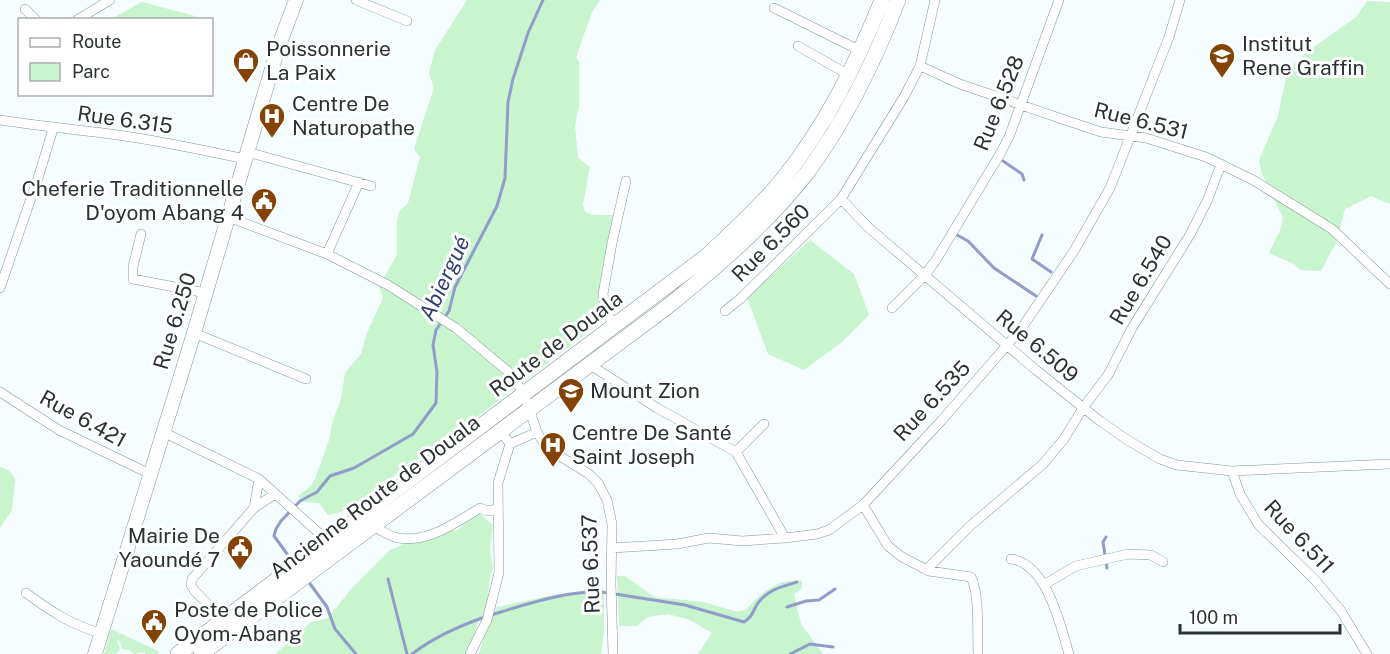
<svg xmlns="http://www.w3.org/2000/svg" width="1390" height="654" viewBox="0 0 1390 654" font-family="'Public Sans',sans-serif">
<rect width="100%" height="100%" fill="#f5fdff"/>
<path fill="#c8f4ce" d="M467 0H600L592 12 576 57 579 62V105L575 126 578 158 590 167 583 204 585 212 593 215H613L603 267 600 323 481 414 355 504 341 512 328 515 319 503 302 502 298 496 311 486 316 476 329 440 333 420 341 400 345 373 361 354 367 333 383 298 379 286 397 255V220L400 211 408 203 420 157 414 149 434 88 429 73 435 50Z
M1367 1 1390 2V204L1371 196 1345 209 1336 243 1321 271 1301 270 1294 264 1269 253 1281 228 1283 218 1262 174 1259 160 1278 116 1287 72 1304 54 1356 17Z
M142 2 206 19H111Z
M810 240 854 274 869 315 843 341 804 370 768 354 747 298Z
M0 467C7 469 13 472 15 480L12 510 0 528Z
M479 513 493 525 490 549 493 568 490 577 487 605 483 615 478 622 472 643 466 654H275L311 622 328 618 352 588 390 550 431 533 457 530Z
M617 576H625L654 597 703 602 738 612 746 610C760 593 778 578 802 581V588L794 594 801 624 823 654H698L712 633 690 620 668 614 648 617 636 626H619Z
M602 588 604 590V632L601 654H479L486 630 497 607 553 595Z
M111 629 156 650 160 652 157 654H145V652L134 654 129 650 122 649 119 640 117 641 120 650 116 654H104Z"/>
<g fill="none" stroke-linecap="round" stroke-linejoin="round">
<path stroke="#909cc9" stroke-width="3" d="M1003 161 1022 174 1024 180
M957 235 968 241 994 268 1036 296
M1042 235 1032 259 1051 272
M1106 537 1103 542 1107 568
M293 562 274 536 276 529 281 521 300 501 317 492 330 476 354 468 413 434 436 403 437 372 433 345 436 330 449 311 455 287 497 206 505 178 508 102 513 79 528 33 543 0
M388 579 407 654
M308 581 327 607 335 629 356 654
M615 594 685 605 744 622C754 615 752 612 758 603 767 590 783 586 797 582
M787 607 806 601 819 600 835 589
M491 615C524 605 574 588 608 593
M412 654C434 637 459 626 485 617
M790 654 810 644 833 647"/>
<g stroke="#83979a" stroke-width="10">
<path id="minor" d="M356 0 407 21
M935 0 920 66 960 84 1071 122 1101 132 1146 138 1206 157 1253 180 1332 229 1390 284
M774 8 861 51
M25 9 36 20
M77 20 110 0
M798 46 849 75
M920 66 904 97 841 199 869 228 1036 370 1100 421 1129 441 1160 459 1177 465 1232 471 1390 464
M0 120C39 126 79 130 118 135 161 141 203 150 245 159
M247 152 371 186
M228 217 327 254 388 285 456 328 510 373 524 394 537 432 543 442 553 452 589 474 598 483 607 500 612 524 611 583 613 654
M141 234 133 267V279L206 293
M327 254 359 182
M0 288 39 175 53 129
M892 308 925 275 936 260 1000 154 1009 137 1059 0
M725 311 740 299 841 199
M614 327 606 309 603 294 612 243 626 181
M194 333 306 379
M589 364 657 408 736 452 785 538 817 534 829 530 863 505 942 420 1021 329 1074 251 1110 188 1169 37 1180 0
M0 392 59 430 150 474
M163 432 259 479 254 508 192 579 191 585 194 590 222 619
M510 444 537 432
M736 452 764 424
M1232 471 1240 494 1258 524 1315 580 1341 611 1367 654
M259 479 330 543
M863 505 888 546 902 557 929 571 971 577C980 596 977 632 978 654
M254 508 275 494
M373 526C380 530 389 536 398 538 429 543 455 523 480 508L487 511 497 509
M612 548 677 544 709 538 742 541 785 538
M1011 559C1047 564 1060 624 1069 654
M926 570 970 526 1043 464 1064 439 1083 408 1108 375 1132 328 1191 233 1208 199 1221 164
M1045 584 1076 566 1128 554 1151 555 1163 562
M26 593C49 610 73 626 101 633
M470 654 487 620 499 573 498 483 510 444 500 430"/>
</g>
<g stroke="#83979a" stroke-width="15">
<path id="secondary" d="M95 654 194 333 278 48 296 0"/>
</g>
<g stroke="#83979a" stroke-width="16">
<path id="primary" d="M178 654 708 255C733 231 760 207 782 180 826 126 856 64 882 0
M201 654 667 307C718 266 769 222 809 170 847 118 875 60 898 0"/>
</g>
<use href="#minor" stroke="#fff" stroke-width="9"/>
<use href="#secondary" stroke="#fff" stroke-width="14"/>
<use href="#primary" stroke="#fff" stroke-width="15"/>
</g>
<defs>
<g id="school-pin" transform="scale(1.35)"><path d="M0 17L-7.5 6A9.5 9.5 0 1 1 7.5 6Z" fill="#824305" stroke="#fff"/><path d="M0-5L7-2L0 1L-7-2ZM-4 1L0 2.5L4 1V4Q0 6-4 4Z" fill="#fff"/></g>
<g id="shop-pin" transform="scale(1.35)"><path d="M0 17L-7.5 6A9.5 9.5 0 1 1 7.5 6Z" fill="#824305" stroke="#fff"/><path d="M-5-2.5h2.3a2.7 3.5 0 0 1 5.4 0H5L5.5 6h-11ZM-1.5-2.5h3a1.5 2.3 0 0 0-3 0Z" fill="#fff"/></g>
<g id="hospital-pin" transform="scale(1.35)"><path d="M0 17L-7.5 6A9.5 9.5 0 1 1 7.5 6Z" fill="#824305" stroke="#fff"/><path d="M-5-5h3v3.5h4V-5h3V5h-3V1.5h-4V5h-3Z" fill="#fff"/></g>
<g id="civic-pin" transform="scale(1.35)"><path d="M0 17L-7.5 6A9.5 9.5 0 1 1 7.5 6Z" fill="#824305" stroke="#fff"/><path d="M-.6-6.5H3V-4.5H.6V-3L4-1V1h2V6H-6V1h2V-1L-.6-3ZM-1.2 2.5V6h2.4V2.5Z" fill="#fff"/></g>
</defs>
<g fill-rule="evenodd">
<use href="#school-pin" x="1222" y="56"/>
<use href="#shop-pin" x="246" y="61"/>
<use href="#hospital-pin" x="272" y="116"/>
<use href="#civic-pin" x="264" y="201"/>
<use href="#school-pin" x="571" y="391"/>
<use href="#hospital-pin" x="553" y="445"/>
<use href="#civic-pin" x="240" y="548"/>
<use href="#civic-pin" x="154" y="622"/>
</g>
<g text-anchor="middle" stroke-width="6" stroke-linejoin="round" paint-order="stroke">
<g font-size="21" fill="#2a3234" stroke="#fff" text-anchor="start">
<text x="1242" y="51">Institut<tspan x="1242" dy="24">Rene Graffin</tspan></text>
<text x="266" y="56">Poissonnerie<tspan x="266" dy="24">La Paix</tspan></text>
<text x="292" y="111">Centre De<tspan x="292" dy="24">Naturopathe</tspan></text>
<text x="244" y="196" text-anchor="end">Cheferie Traditionnelle<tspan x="244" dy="24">D'oyom Abang 4</tspan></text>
<text x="590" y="398">Mount Zion</text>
<text x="572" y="440">Centre De Santé<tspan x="572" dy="24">Saint Joseph</tspan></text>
<text x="220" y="543" text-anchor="end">Mairie De<tspan x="220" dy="24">Yaoundé 7</tspan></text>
<text x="174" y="617">Poste de Police<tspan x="174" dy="24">Oyom-Abang</tspan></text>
</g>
<g font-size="21" fill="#2a3234" stroke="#fff">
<text transform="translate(999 103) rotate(-68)" y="7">Rue 6.528</text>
<text transform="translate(125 120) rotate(8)" y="7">Rue 6.315</text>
<text transform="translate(1141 121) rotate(14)" y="7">Rue 6.531</text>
<text transform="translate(771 243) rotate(-45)" y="7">Rue 6.560</text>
<text transform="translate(1141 280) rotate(-59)" y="7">Rue 6.540</text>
<text transform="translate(175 321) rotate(-73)" y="7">Rue 6.250</text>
<text transform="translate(556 344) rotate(-37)" y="7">Route de Douala</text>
<text transform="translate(1037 346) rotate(40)" y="7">Rue 6.509</text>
<text transform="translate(932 401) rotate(-47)" y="7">Rue 6.535</text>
<text transform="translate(83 419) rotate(29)" y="7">Rue 6.421</text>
<text transform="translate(375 497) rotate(-37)" y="7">Ancienne Route de Douala</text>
<text transform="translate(1299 537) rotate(47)" y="7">Rue 6.511</text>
<text transform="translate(591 564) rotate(-92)" y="7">Rue 6.537</text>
</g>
<g font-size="22" font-style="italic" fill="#343f78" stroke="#fff">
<text transform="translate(444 278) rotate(-65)" y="8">Abiergué</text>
</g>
</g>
<rect x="18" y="18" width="195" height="78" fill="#ffffff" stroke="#aaadae" stroke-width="1.5"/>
<rect x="30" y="38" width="30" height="9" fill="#ffffff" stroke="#aaadae" stroke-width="1.5"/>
<text x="72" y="48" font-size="18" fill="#2a3234">Route</text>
<rect x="30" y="63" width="30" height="18" fill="#c8f4ce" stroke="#aaadae" stroke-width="1.5"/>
<text x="72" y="78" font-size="18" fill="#2a3234">Parc</text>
<path d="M1180 624v9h160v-9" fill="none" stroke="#2a3234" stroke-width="3"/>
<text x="1189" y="624" font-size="18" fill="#2a3234" stroke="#ffffff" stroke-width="4.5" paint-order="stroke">100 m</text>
</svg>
